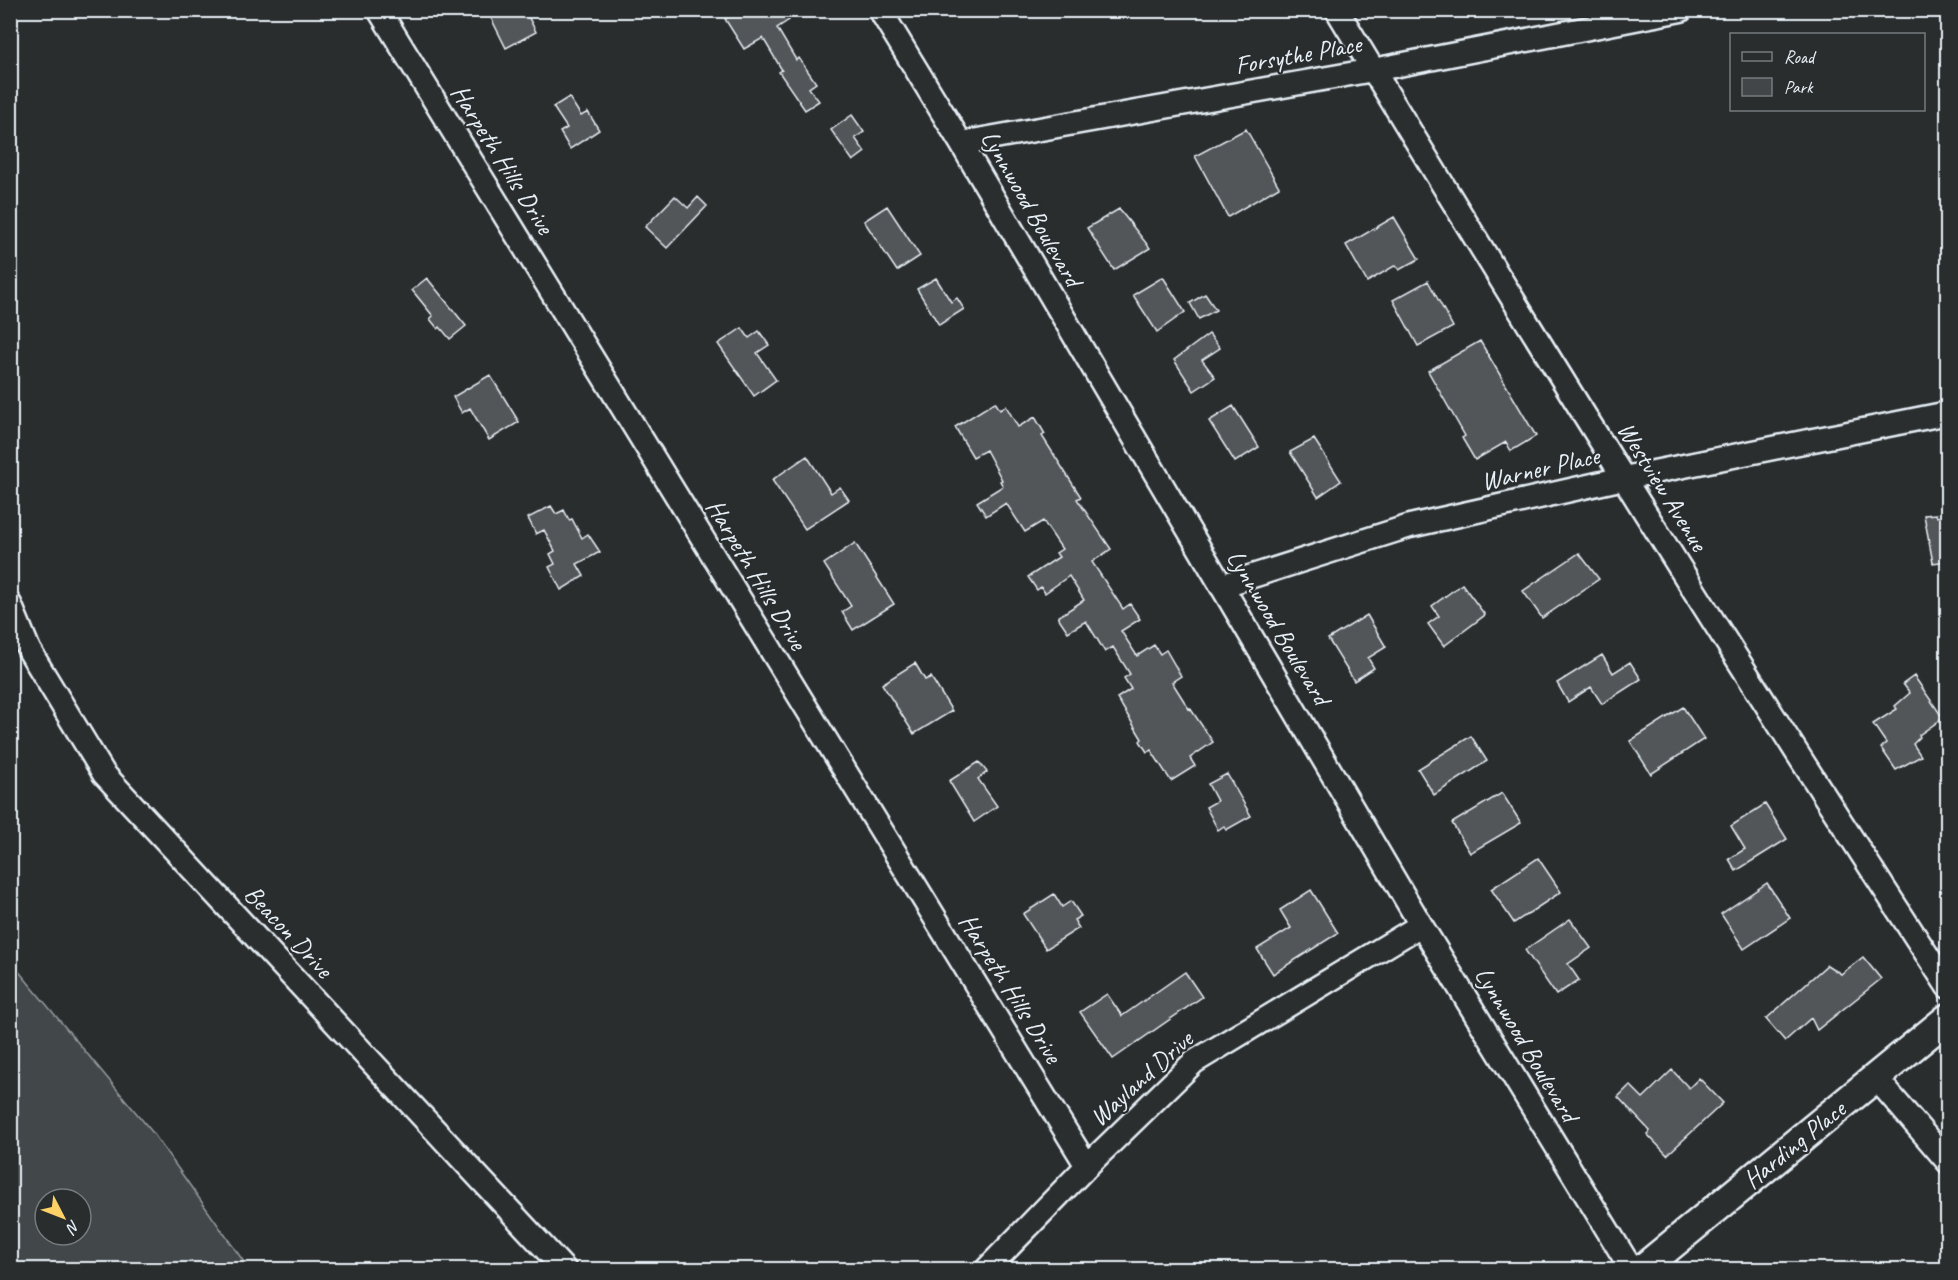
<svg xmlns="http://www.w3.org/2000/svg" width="1958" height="1280" viewBox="0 0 1958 1280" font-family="Caveat,sans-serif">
<rect width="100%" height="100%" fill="#2a2d2e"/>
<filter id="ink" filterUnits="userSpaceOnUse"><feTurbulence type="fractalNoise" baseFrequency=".0167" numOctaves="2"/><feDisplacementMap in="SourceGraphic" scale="12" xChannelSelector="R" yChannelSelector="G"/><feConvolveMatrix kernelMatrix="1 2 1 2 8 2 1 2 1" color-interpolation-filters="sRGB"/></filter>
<g filter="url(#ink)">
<path fill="#424648" stroke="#959ca0" stroke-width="1.5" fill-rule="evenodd" d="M11 962 153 1133 249 1269H11ZM45 1199H81V1235H45Z"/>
<path fill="#535759" stroke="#e8f1f8" stroke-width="1.5" d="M487 10H525L536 32 506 48Z
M739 10H784L789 20 777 28 796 60 799 58 816 83 809 88 819 101 805 110 779 72 782 70 763 38 744 49 725 19Z
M569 97 581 116 588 112 599 130 570 149 560 132 567 128 553 107Z
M852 115 864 132 855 138 865 152 853 161 831 130Z
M1246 129 1279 187 1228 217 1195 156Z
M675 196 688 208 698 197 707 206 667 248 645 227Z
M887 206 920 256 897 271 864 221Z
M1119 209 1150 248 1114 270 1087 228Z
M1394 217 1419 259 1399 270 1396 265 1367 282 1346 245Z
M1163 277 1185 312 1157 332 1133 295Z
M427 278 466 326 450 339 440 327 438 329 430 319 433 316 412 290Z
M936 278 951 302 957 298 964 309 939 325 917 289Z
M1428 281 1453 327 1418 346 1393 300Z
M1205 294 1216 310 1199 319 1190 303Z
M742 328 749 338 759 331 769 345 757 353 776 380 754 396 718 344Z
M1209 334 1220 348 1202 360 1215 377 1194 391 1174 360Z
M1480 341 1536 436 1511 451 1506 442 1475 460 1462 438 1465 436 1428 371Z
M490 375 519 422 489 440 470 408 462 413 453 397Z
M995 402 1000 410 1006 406 1018 427 1035 417 1045 434 1042 436 1081 497 1077 499 1111 549 1092 562 1123 609 1130 604 1140 619 1121 631 1137 656 1154 645 1160 654 1166 650 1181 676 1172 682 1189 709 1190 708 1213 742 1190 758 1195 766 1171 781 1151 750 1147 752 1140 741 1142 739 1117 698 1131 689 1124 678 1130 674 1113 647 1105 652 1086 621 1068 632 1058 617 1084 600 1069 576 1045 593 1041 587 1037 590 1028 577 1059 557 1056 553 1062 549 1043 521 1025 532 1006 503 986 516 977 502 1003 486 1000 481 1002 480 986 450 973 457 955 427Z
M1233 406 1259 447 1235 462 1209 421Z
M1314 439 1341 481 1318 497 1290 452Z
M807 456 831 493 840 487 849 500 805 529 772 480Z
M551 506 556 514 564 510 569 520 572 519 582 538 588 534 600 552 577 564 584 576 561 590 549 567 555 564 550 554 555 551 544 530 536 534 528 518Z
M1936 514 1937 517 1947 515V561L1933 563 1924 515Z
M855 543 894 604 853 630 842 612 851 606 824 564Z
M1579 553 1599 579 1542 618 1523 591Z
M1462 584 1485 615 1444 646 1428 624 1439 616 1432 606Z
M1367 615 1386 647 1368 658 1374 668 1354 681 1328 639Z
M1602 655 1613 673 1630 662 1641 679 1602 704 1591 687 1568 702 1557 683Z
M915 663 925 680 931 677 952 711 914 734 882 684Z
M1914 676 1943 718 1919 735 1920 737 1913 744 1921 756 1896 770 1881 748 1886 743 1873 724 1897 709 1895 706 1910 693 1903 684Z
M1683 707 1704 739 1651 774 1630 741Z
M1471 736 1487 761 1434 795 1418 769Z
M979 762 987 772 978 779 997 806 974 822 949 781Z
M1227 774 1251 816 1226 830 1224 826 1218 830 1206 807 1217 801 1208 784Z
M1502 793 1521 823 1470 853 1452 823Z
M1765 804 1787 839 1736 871 1729 859 1745 849 1731 826Z
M1538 858 1561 892 1514 923 1491 889Z
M1767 883 1790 918 1744 949 1721 914Z
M1311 890 1338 933 1273 974 1257 949 1291 928 1280 910Z
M1054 894 1062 907 1071 901 1081 916 1074 920 1079 928 1046 949 1023 914Z
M1570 919 1591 948 1568 964 1579 980 1556 995 1525 950Z
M1863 957 1881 979 1817 1030 1811 1018 1785 1041 1766 1019 1827 965 1841 974Z
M1185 972 1202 997 1113 1059 1080 1012 1107 994 1122 1016Z
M1672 1070 1689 1088 1699 1078 1723 1103 1667 1155 1647 1134 1650 1131 1618 1097 1630 1085 1643 1098Z"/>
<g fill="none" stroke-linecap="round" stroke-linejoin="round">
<g stroke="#e8f1f8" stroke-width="27">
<path id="minor" d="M379 10 1087 1166
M880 10 961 143 1421 925 1632 1270
M1337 10C1535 339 1738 665 1948 987
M961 143 1373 70 1681 10
M1221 586 1410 526 1624 478 1948 413
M10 604 29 650 104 774 565 1270
M1876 1078 1948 1162
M986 1270 1087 1166 1194 1062 1421 925"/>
</g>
<g stroke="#e8f1f8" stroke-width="33">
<path id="major" d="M1641 1270 1948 1018"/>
</g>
<use href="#minor" stroke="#2a2d2e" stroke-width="22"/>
<use href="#major" stroke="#2a2d2e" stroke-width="28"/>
</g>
</g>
<g text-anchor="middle" stroke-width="4.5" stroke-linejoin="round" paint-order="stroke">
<g font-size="26" fill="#e8f1f8" stroke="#2a2d2e">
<text transform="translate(1298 54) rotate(-10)" y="9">Forsythe Place</text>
<text transform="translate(503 159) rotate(58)" y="9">Harpeth Hills Drive</text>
<text transform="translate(1032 208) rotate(60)" y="9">Lynnwood Boulevard</text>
<text transform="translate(1540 468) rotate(-13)" y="9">Warner Place</text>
<text transform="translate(1663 486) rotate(58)" y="9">Westview Avenue</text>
<text transform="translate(757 574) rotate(59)" y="9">Harpeth Hills Drive</text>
<text transform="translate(1279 627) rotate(59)" y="9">Lynnwood Boulevard</text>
<text transform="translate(289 931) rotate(47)" y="9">Beacon Drive</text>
<text transform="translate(1011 988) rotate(58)" y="9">Harpeth Hills Drive</text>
<text transform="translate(1527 1044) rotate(59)" y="9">Lynnwood Boulevard</text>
<text transform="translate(1141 1078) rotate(-42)" y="9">Wayland Drive</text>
<text transform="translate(1794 1144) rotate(-39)" y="9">Harding Place</text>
</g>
</g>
<rect width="1958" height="1280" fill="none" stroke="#2a2d2e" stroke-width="36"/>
<rect x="18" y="18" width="1922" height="1244" fill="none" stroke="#e8f1f8" stroke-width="2" filter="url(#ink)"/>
<rect x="1730" y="33" width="195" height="78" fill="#2a2d2e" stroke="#767b7f" stroke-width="1.5"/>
<rect x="1742" y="52" width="30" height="9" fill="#2a2d2e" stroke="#767b7f" stroke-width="1.5"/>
<text x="1784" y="63" font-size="18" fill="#e8f1f8">Road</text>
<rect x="1742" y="78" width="30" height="18" fill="#424648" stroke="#767b7f" stroke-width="1.5"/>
<text x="1784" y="93" font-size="18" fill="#e8f1f8">Park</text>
<g transform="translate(63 1217) rotate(132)"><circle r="28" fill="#2a2d2e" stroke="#767b7f" stroke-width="1.5"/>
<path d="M0-4.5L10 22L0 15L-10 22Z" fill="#ffd166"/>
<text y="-9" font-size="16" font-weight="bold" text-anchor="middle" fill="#e8f1f8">N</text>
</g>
</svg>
